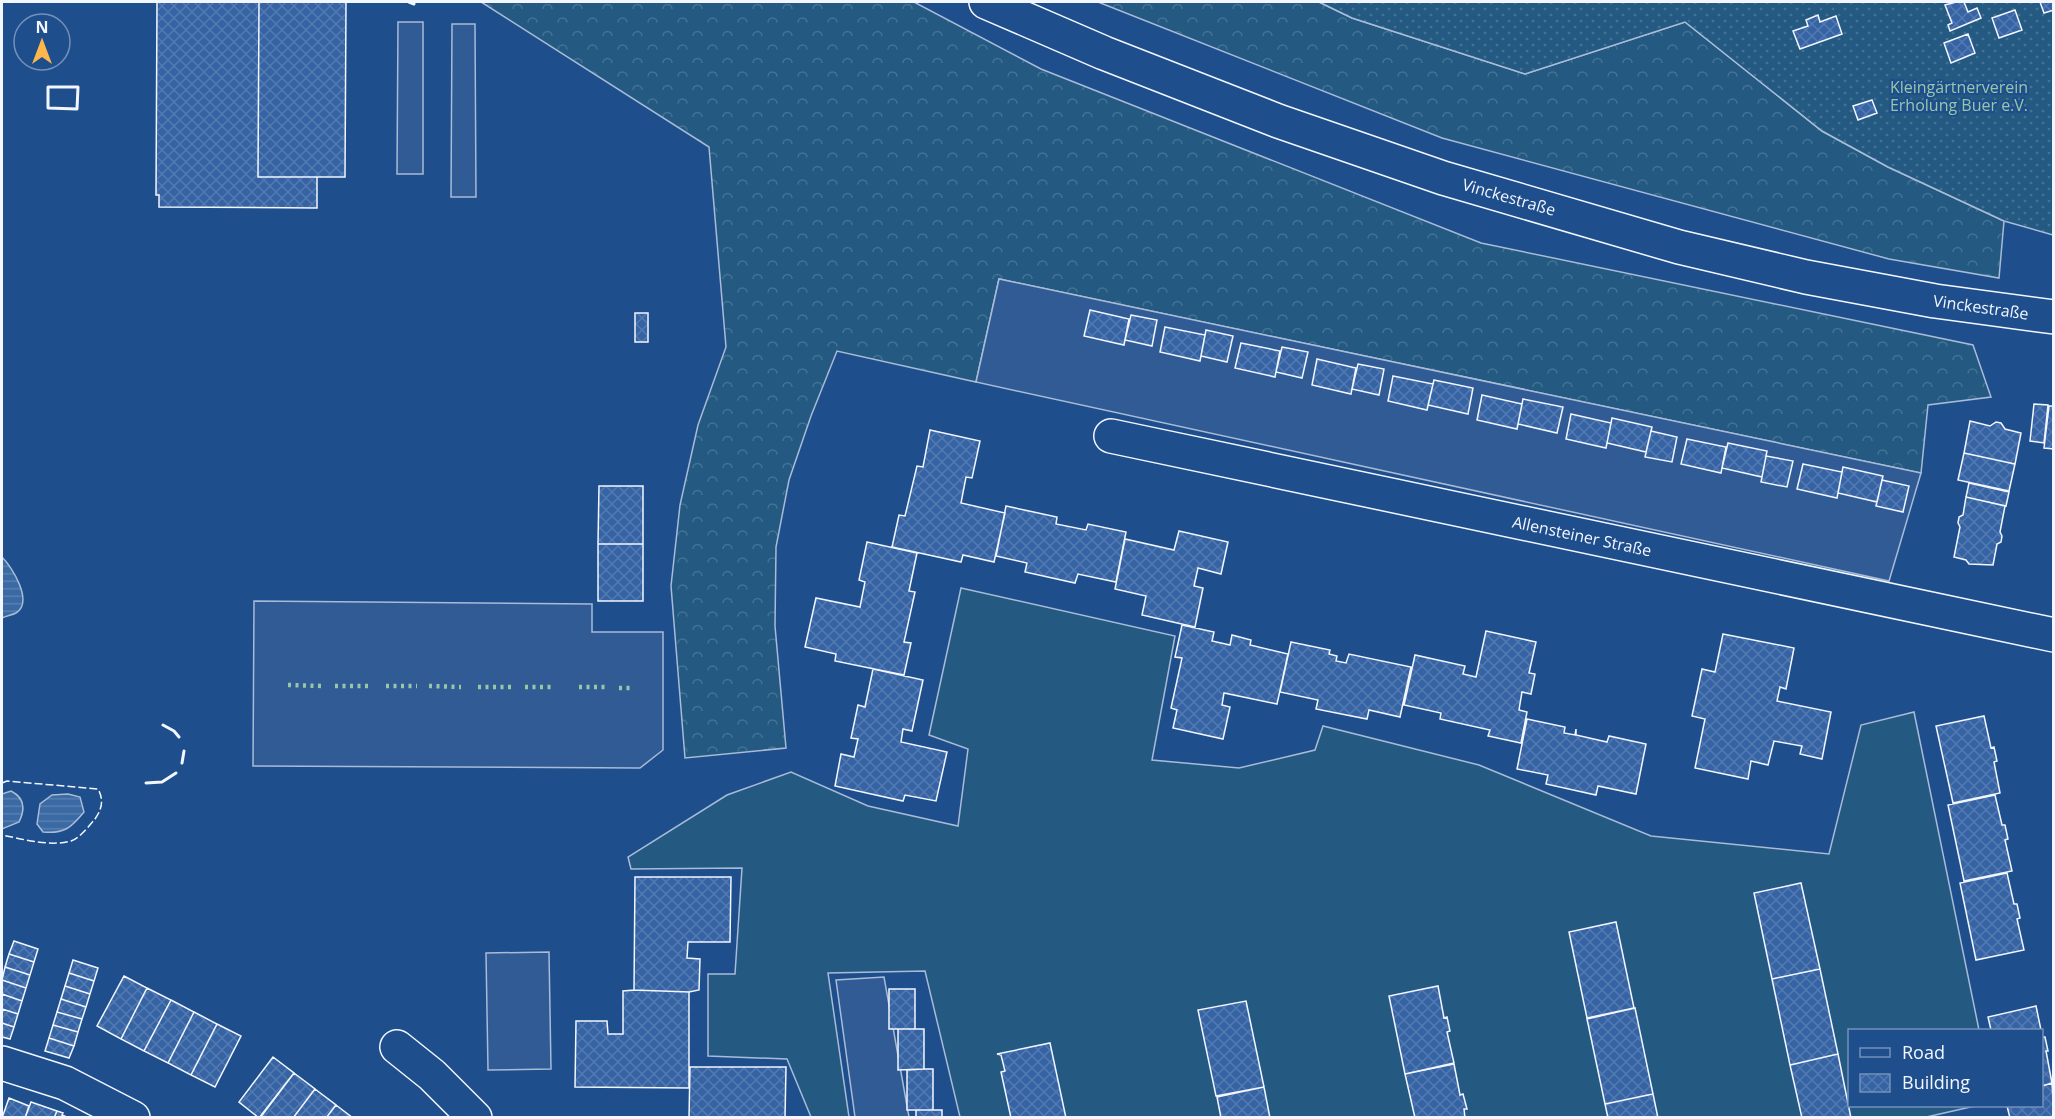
<svg xmlns="http://www.w3.org/2000/svg" width="2055" height="1119" viewBox="0 0 2055 1119" font-family="'Open Sans',sans-serif">
<defs>
<pattern id="forest-crowns" width="20" height="18" patternUnits="userSpaceOnUse" patternTransform="scale(1.5)"><rect width="20" height="18" fill="#245a82"/><path d="M2 6a3 3 0 1 1 6 0M12 15a3 3 0 1 1 6 0" fill="none" stroke="#447295"/></pattern>
<pattern id="garden-dots" width="8" height="8" patternUnits="userSpaceOnUse" patternTransform="scale(1.5)"><rect width="8" height="8" fill="#245a82"/><path d="M2 2h.1M6 6h.1" fill="none" stroke="#447295" stroke-width="1.8" stroke-linecap="round"/></pattern>
<pattern id="water-rules" width="6" height="5" patternUnits="userSpaceOnUse" patternTransform="scale(1.5)"><rect width="6" height="5" fill="#3b69a3"/><path d="M0 2.5h6" fill="none" stroke="#587fb1"/></pattern>
<pattern id="building-cross-hatch" width="8" height="8" patternUnits="userSpaceOnUse" patternTransform="scale(1.5)"><rect width="8" height="8" fill="#3563a3"/><path d="M0 0l8 8M0 8l8-8" fill="none" stroke="#537ab1"/></pattern>
</defs>
<rect width="100%" height="100%" fill="#1f4e8c"/>
<path fill="#245a82" stroke="#a8bbd7" stroke-width="1.5" d="M961 588 1175 636 1152 760 1239 768 1315 750 1323 726 1479 765 1651 836 1829 854 1861 725 1914 712 1979 1030H1850V1106H1975L1922 1118 960 1117 925 971 828 973 849 1117H811L787 1059 708 1056V974H735L742 868 631 869 628 857 727 795 791 772 868 806 958 826 968 749 929 735Z"/>
<path fill="url(#forest-crowns)" stroke="#a8bbd7" stroke-width="1.5" d="M481 2H914L1041 69 1481 243 1973 345 1991 397 1928 405 1921 473 999 279 976 382 837 351 811 416 789 480 776 547 775 626 786 748 685 758 671 586 680 505 698 425 726 347 709 147Z
M1098 2H1319L1352 18 1525 74 1685 22 1822 131 1888 167 2004 221 1999 278 1889 259 1442 138Z"/>
<path fill="url(#garden-dots)" stroke="#a8bbd7" stroke-width="1.5" d="M1319 2H2053V235L2004 221 1888 167 1822 131 1685 22 1525 74 1352 18Z"/>
<path fill="#305b95" stroke="#a8bbd7" stroke-width="1.5" d="M398 22H423V174H397Z
M452 24H475L476 197H451Z
M999 279 1921 473 1889 581 976 382Z
M254 601 592 604V632H663V750L640 768 253 766Z
M549 952 551 1069 488 1070 486 953Z
M884 977 909 1117H855L836 980Z"/>
<path fill="url(#water-rules)" stroke="#a8bbd7" stroke-width="1.5" d="M2 557C12 567 34 602 16 613 12 615 6 616 2 618Z
M11 791C25 798 25 810 19 822L2 829V794Z
M68 794 80 797 84 812C71 828 64 834 43 832L37 824 40 804 52 795Z"/>
<path fill="url(#building-cross-hatch)" stroke="#f2f6ff" stroke-width="1.5" d="M157 2H259L258 177H317V208L159 207V195H156Z
M259 2H346L345 177H258Z
M1956 2H1964L1968 12 1977 8 1981 18 1950 31 1948 25 1952 23 1945 5Z
M2040 2H2054V10L2044 13Z
M2015 10 2022 30 1999 38 1992 18Z
M1818 15 1820 22 1836 16 1842 34 1800 49 1793 31 1808 26 1806 20Z
M1968 34 1975 53 1951 63 1944 43Z
M1872 100 1877 113 1858 120 1853 106Z
M1090 310 1129 319 1124 345 1084 336Z
M635 313H648V342H635Z
M1131 315 1157 320 1152 346 1125 340Z
M1165 327 1205 335 1200 361 1160 352Z
M1206 330 1233 336 1227 362 1201 356Z
M1241 343 1280 351 1275 377 1235 368Z
M1282 347 1308 352 1302 378 1276 372Z
M1317 359 1356 368 1351 394 1312 385Z
M1358 364 1384 369 1379 395 1352 389Z
M1393 376 1433 384 1427 410 1388 401Z
M1434 380 1473 388 1468 414 1428 405Z
M1482 395 1522 404 1517 429 1477 420Z
M1523 399 1563 407 1557 433 1518 424Z
M2034 404 2048 405 2044 443 2030 441Z
M2049 406H2054V449L2044 448Z
M1571 414 1611 423 1606 448 1566 439Z
M1612 418 1652 427 1646 452 1607 443Z
M1970 421 1990 426 1996 422 2001 423 2005 429 2021 433 2015 464 1964 453Z
M930 430 980 441 972 478 966 477 961 503 1005 513 994 562 963 555 961 562 892 547 899 515 905 516 917 466 923 467Z
M1651 431 1677 437 1672 462 1645 457Z
M1687 439 1726 447 1721 473 1681 464Z
M1728 443 1767 451 1762 477 1722 468Z
M1964 453 2015 464 2009 491 1958 480Z
M1766 456 1793 461 1787 487 1761 482Z
M1803 464 1842 472 1837 498 1797 489Z
M1843 467 1883 476 1877 502 1838 493Z
M1882 480 1909 486 1903 512 1876 506Z
M1969 483 2009 492 2006 506 1966 497Z
M599 486H643V544H598Z
M1966 497 2005 506 2000 532 2002 536 2001 542 1997 544 1993 565 1969 564 1966 560 1954 557 1960 527 1958 523 1959 517 1963 515Z
M1006 506 1057 517 1056 524 1086 530 1088 524 1126 532 1116 582 1078 574 1075 583 1025 572 1027 563 996 556Z
M1179 531 1228 542 1221 574 1198 568 1194 586 1203 588 1195 627 1142 615 1146 596 1115 589 1125 539 1174 550Z
M867 542 917 553 909 591 915 592 904 642 911 643 904 675 835 661 836 654 805 647 816 598 860 607 865 582 859 580Z
M598 544H643V601H598Z
M1182 625 1214 632 1212 641 1230 645 1232 635 1251 640 1250 645 1288 654 1277 704 1224 693 1222 705 1230 707 1223 739 1173 728 1177 710 1171 708 1182 658 1175 657Z
M1486 631 1536 642 1529 673 1535 674 1531 694 1522 692 1519 710 1527 712 1521 743 1488 736 1490 730 1440 719 1441 713 1404 705 1415 655 1465 666 1463 674 1476 677Z
M1723 634 1794 648 1786 689 1780 687 1777 701 1831 712 1822 759 1800 754 1802 746 1774 741 1768 765 1751 761 1748 779 1695 768 1705 719 1692 716 1702 669 1715 672Z
M1291 642 1330 650 1329 654 1337 656 1336 661 1346 663 1349 654 1411 667 1400 717 1369 710 1367 719 1316 709 1318 700 1280 692Z
M873 669 923 680 912 731 903 729 901 742 947 752 936 801 905 795 903 801 835 786 841 754 854 757 858 739 851 738 858 705 865 707Z
M1984 716 1991 748 1994 747 1997 761 1994 762 2000 793 1953 803 1936 726Z
M1527 719 1565 727 1564 733 1575 735 1576 729V735L1607 742 1609 736 1646 744 1636 794 1598 786 1596 795 1546 784 1548 775 1517 769Z
M1995 795 2002 825H2005L2008 839 2005 840 2012 871 1964 881 1948 805Z
M2007 873 2014 904H2017L2020 918 2017 919 2024 950 1976 960 1960 883Z
M635 877H731L730 942H688L687 958 700 959 699 990 689 992 634 990Z
M1801 883 1820 969 1772 979 1754 893Z
M1616 922 1634 1008 1587 1018 1569 932Z
M14 941 38 949 34 962 9 954Z
M9 954 34 962 30 975 5 967Z
M73 960 98 968 94 981 69 973Z
M5 967 30 975 26 988 2 980Z
M1820 969 1838 1054 1790 1065 1772 979Z
M69 973 94 981 90 994 65 986Z
M124 976 147 988 121 1039 97 1026Z
M2 980 26 988 22 1001 2 994Z
M65 986 90 994 86 1007 61 999Z
M1438 986 1444 1018 1447 1017 1450 1031 1447 1032 1454 1063 1405 1074 1389 996Z
M147 988 171 1000 144 1051 121 1039Z
M889 989H915V1029H889Z
M634 990 689 992V1088L575 1087 576 1021H607L608 1034H623V991Z
M2 994 22 1001 18 1014 2 1009Z
M61 999 86 1007 82 1019 57 1012Z
M171 1000 194 1012 168 1063 144 1051Z
M1246 1001 1264 1087 1216 1096 1198 1010Z
M2036 1006 2041 1030H1991L1988 1017Z
M1635 1008 1653 1094 1605 1104 1587 1019Z
M2 1009 18 1014 14 1027 2 1023Z
M57 1012 82 1019 78 1032 53 1025Z
M194 1012 217 1024 191 1075 168 1063Z
M2 1023 14 1027 10 1039 2 1037Z
M217 1024 241 1036 215 1087 191 1075Z
M53 1025 78 1032 74 1046 49 1038Z
M898 1029H924V1069L898 1070Z
M2042 1033V1037H2045L2048 1051H2046L2052 1083 2042 1086Z
M49 1038 74 1046 69 1058 45 1051Z
M1050 1043 1066 1118H1011L1001 1072 1005 1071 1001 1055 997 1054Z
M1838 1054 1851 1118H1802L1790 1065Z
M273 1057 294 1073 259 1118 239 1102Z
M1454 1064 1460 1095 1463 1094 1467 1109H1464L1465 1118H1415L1405 1074Z
M690 1067H786L785 1118H689Z
M924 1069H933V1110H907V1070Z
M294 1073 315 1089 293 1118H260Z
M2052 1083 2054 1118H2010L2007 1106H2042V1086Z
M1264 1087 1270 1118H1221L1217 1097Z
M315 1089 336 1105 326 1118H293Z
M1653 1094 1658 1118H1608L1605 1104Z
M9 1098 29 1106 25 1118H2Z
M31 1102 57 1111 54 1118H25Z
M336 1105 353 1118H326Z
M916 1110H942V1118H916Z
M57 1111 63 1113 62 1115 69 1118H54Z"/>
<g fill="none" stroke-linecap="round" stroke-linejoin="round">
<g stroke="#f2f6ff" stroke-width="36">
<path id="minor" d="M1111 436 2054 635
M397 1047 432 1075 475 1118
M2 1063 65 1083 133 1118"/>
</g>
<g stroke="#f2f6ff" stroke-width="36">
<path id="major" d="M986 2 1104 53 1278 121 1443 178 1679 247 1806 277 1935 301 2054 317"/>
</g>
<use href="#minor" stroke="#1f4e8c" stroke-width="33"/>
<use href="#major" stroke="#1f4e8c" stroke-width="33"/>
<path stroke="#97c8a6" stroke-width="4.5" stroke-dasharray="3 4.5" stroke-linecap="butt" d="M288 685 323 686
M335 686H369
M386 686H417
M429 686 461 687
M478 687H513
M525 687H552
M579 687H606
M619 688H632"/>
<path stroke="#f2f6ff" stroke-width="1.5" stroke-dasharray="8 3" stroke-linecap="butt" d="M2 783 7 781 98 789C104 800 102 809 95 819 89 826 80 838 71 841 50 847 22 839 2 835"/>
<path stroke="#f2f6ff" stroke-width="3" d="M409 2 414 4
M48 87H78L77 109 48 108Z
M163 725 174 731 179 737
M182 763 184 751
M146 783 162 782 176 773"/>
</g>
<g text-anchor="middle" stroke-width="4.5" stroke-linejoin="round" paint-order="stroke">
<g font-size="16" fill="#97c8a6" stroke="#1f4e8c">
<text x="1959" y="93">Kleingärtnerverein<tspan x="1959" dy="18">Erholung Buer e.V.</tspan></text>
</g>
<g font-size="16" fill="#f2f6ff" stroke="#1f4e8c">
<text transform="translate(1509 197) rotate(16)" y="6">Vinckestraße</text>
<text transform="translate(1981 307) rotate(8)" y="6">Vinckestraße</text>
<text transform="translate(1582 536) rotate(12)" y="6">Allensteiner Straße</text>
</g>
</g>
<rect width="2055" height="1119" fill="none" stroke="#f2f6ff" stroke-width="6"/>
<rect x="1848" y="1029" width="195" height="78" fill="#1f4e8c" stroke="#7391ba" stroke-width="1.5"/>
<rect x="1860" y="1048" width="30" height="9" fill="#1f4e8c" stroke="#7391ba" stroke-width="1.5"/>
<text x="1902" y="1059" font-size="18" fill="#f2f6ff">Road</text>
<rect x="1860" y="1074" width="30" height="18" fill="url(#building-cross-hatch)" stroke="#7391ba" stroke-width="1.5"/>
<text x="1902" y="1089" font-size="18" fill="#f2f6ff">Building</text>
<g transform="translate(42 42)"><circle r="28" fill="#1f4e8c" stroke="#7391ba" stroke-width="1.5"/>
<path d="M0-4.5L10 22L0 15L-10 22Z" fill="#ffb74d"/>
<text y="-9" font-size="16" font-weight="bold" text-anchor="middle" fill="#f2f6ff">N</text>
</g>
</svg>
